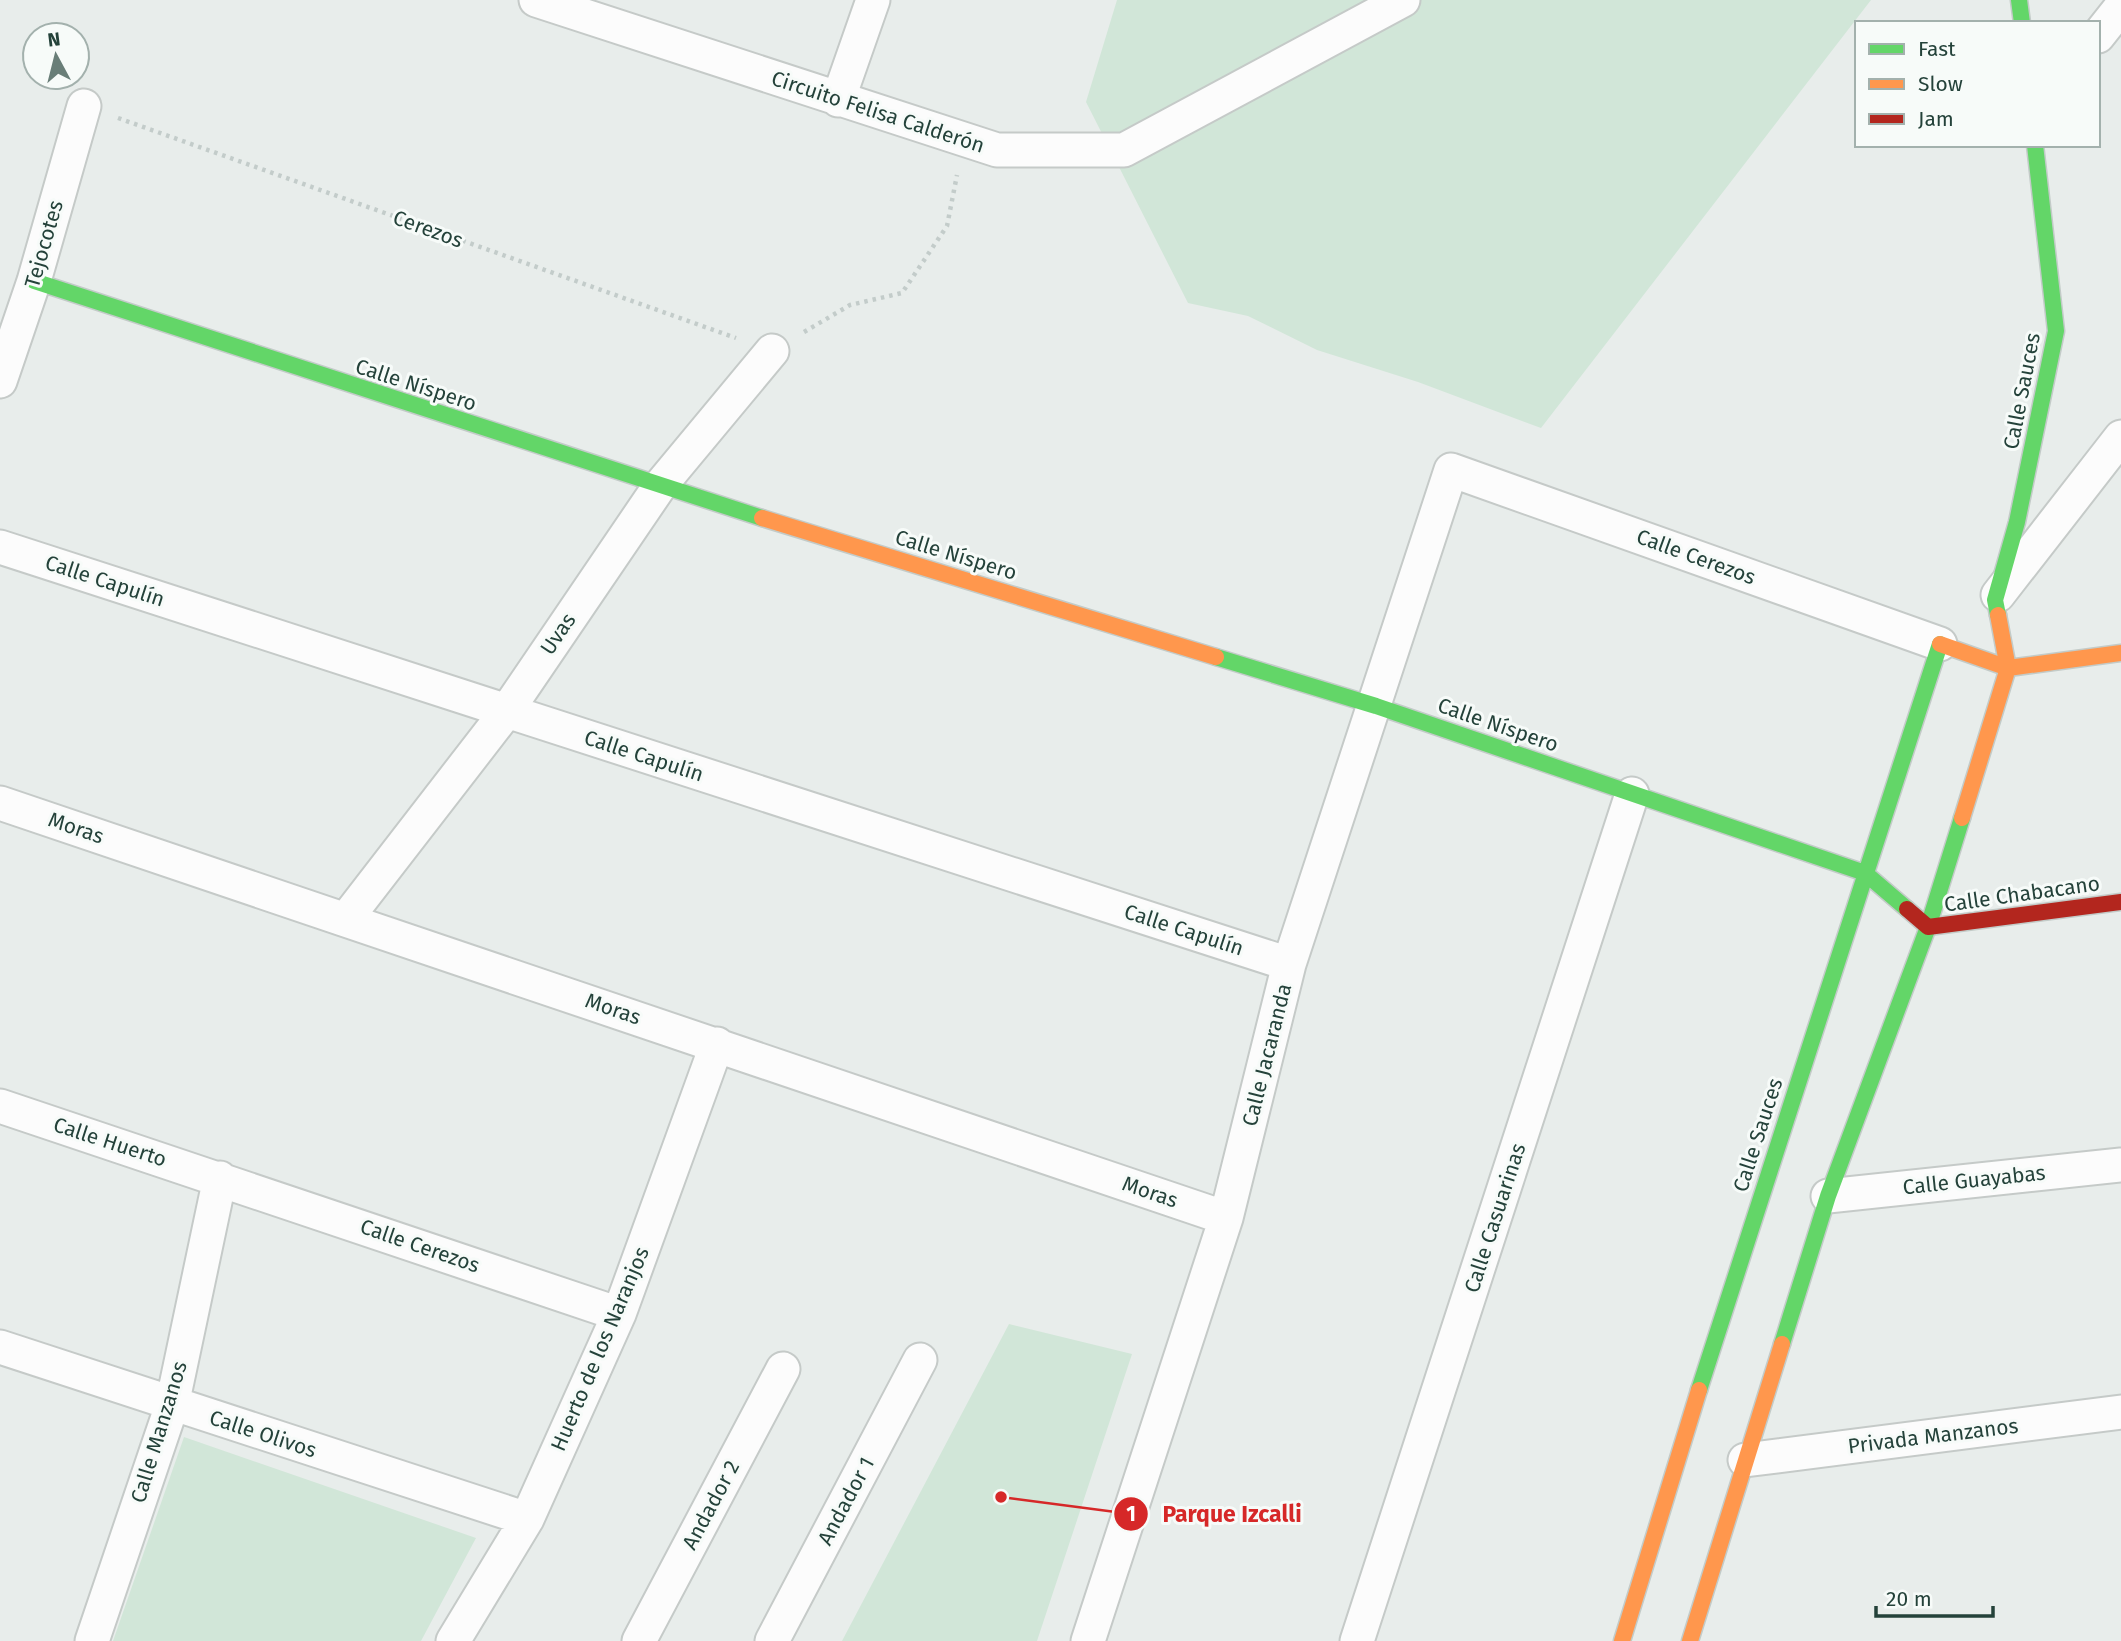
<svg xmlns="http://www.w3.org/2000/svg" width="2121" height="1641" viewBox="0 0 2121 1641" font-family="'Fira Sans',sans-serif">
<rect width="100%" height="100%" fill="#e8edeb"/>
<path fill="#d1e6d8" d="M1117 0H1871L1541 428 1418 382 1317 350 1248 316 1188 303 1086 102Z
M1009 1324 1132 1354 1037 1641H842Z
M184 1437 476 1538 421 1641H113Z"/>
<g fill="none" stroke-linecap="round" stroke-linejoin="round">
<g stroke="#c5cac8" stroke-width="37">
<path id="street" d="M536 0 997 150H1124L1403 0
M2098 36 2121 7
M838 100 873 0
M0 381 34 281 84 106
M0 547 1289 964
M1998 595 2121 437
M0 803 1226 1218
M346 919 506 712 659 487 772 351
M0 1106 619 1314
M1828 1196 2121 1165
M0 1347 527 1519
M1745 1460 2121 1412
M92 1641 172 1405 220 1178
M453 1641 527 1519 619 1314 717 1044
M639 1641 783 1369
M772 1641 920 1360
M1088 1641 1226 1218 1289 964 1451 470 1940 644
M1357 1641 1632 794"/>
</g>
<g stroke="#c3cbc8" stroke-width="19">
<path id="fast" d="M2019 0 2022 23
M34 281 762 518
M1998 615 1995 600 2017 522 2056 331 2035 145
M1216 657 1376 706 1865 873 1907 909
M1782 1344 1828 1196 1928 927 1962 818
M1699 1390 1940 644"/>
</g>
<g stroke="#c3cbc8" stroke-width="19">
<path id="slow" d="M762 518 1216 657
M1940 644 2008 668 2121 653
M1962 818 2008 668 1998 615
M1622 1641 1699 1390
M1690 1641 1782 1344"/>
</g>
<g stroke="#c3cbc8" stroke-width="19">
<path id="jam" d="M1907 909 1928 927 2121 902"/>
</g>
<path stroke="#c3ccca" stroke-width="4.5" stroke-dasharray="3.5 5" stroke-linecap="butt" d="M118 118 736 338
M804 332 850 305 902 293 947 226 957 175"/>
<use href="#street" stroke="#fcfcfc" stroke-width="33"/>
<use href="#fast" stroke="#63d668" stroke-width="16"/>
<use href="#slow" stroke="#ff974d" stroke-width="16"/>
<use href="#jam" stroke="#b3261e" stroke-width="16"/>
</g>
<g text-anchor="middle" stroke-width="6" stroke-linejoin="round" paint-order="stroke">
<g font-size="21" fill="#24423a" stroke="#f7fbf9">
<text transform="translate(878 112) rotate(18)" y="7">Circuito Felisa Calderón</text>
<text transform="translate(428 229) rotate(20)" y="7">Cerezos</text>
<text transform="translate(44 244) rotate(-74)" y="7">Tejocotes</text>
<text transform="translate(416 385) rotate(18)" y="7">Calle Níspero</text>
<text transform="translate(2022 391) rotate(-79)" y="7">Calle Sauces</text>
<text transform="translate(956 555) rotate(17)" y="7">Calle Níspero</text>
<text transform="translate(1696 557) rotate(20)" y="7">Calle Cerezos</text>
<text transform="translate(105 581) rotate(18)" y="7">Calle Capulín</text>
<text transform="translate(558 634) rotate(-56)" y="7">Uvas</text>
<text transform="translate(1498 725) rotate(19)" y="7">Calle Níspero</text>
<text transform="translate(644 756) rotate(18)" y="7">Calle Capulín</text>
<text transform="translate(76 828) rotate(19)" y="7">Moras</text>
<text transform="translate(2022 894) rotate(-8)" y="7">Calle Chabacano</text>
<text transform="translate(1184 930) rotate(18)" y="7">Calle Capulín</text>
<text transform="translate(613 1009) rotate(19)" y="7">Moras</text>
<text transform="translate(1267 1055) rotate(-76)" y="7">Calle Jacaranda</text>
<text transform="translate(1758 1135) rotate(-72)" y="7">Calle Sauces</text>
<text transform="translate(110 1142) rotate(18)" y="7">Calle Huerto</text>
<text transform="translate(1974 1180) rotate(-6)" y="7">Calle Guayabas</text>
<text transform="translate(1150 1192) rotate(19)" y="7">Moras</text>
<text transform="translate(1495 1218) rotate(-72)" y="7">Calle Casuarinas</text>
<text transform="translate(420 1246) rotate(19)" y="7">Calle Cerezos</text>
<text transform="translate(600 1349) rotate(-67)" y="7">Huerto de los Naranjos</text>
<text transform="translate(159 1432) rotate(-73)" y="7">Calle Manzanos</text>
<text transform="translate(263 1434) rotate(18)" y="7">Calle Olivos</text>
<text transform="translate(1933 1436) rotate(-7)" y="7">Privada Manzanos</text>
<text transform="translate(846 1501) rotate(-62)" y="7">Andador 1</text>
<text transform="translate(711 1505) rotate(-62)" y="7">Andador 2</text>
</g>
</g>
<path fill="none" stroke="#d62828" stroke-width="2.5" d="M1001 1497L1131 1514"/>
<g fill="#d62828" stroke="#f7fbf9" stroke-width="2.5">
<circle cx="1001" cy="1497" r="7"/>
<circle cx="1131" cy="1514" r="18"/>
</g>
<g font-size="21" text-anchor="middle" font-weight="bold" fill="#fff">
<text x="1131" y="1521">1</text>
</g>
<g font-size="23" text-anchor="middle" font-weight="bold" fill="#d62828" stroke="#f7fbf9" stroke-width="6" stroke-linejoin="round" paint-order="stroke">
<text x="1232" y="1522">Parque Izcalli</text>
</g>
<rect x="1855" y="21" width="245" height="126" fill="#f7fbf9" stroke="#a3b1ad" stroke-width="2"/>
<rect x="1869" y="44" width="35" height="10" fill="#63d668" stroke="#a3b1ad" stroke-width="2"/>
<text x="1918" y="56" font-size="21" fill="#24423a">Fast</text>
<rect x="1869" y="79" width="35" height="10" fill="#ff974d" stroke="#a3b1ad" stroke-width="2"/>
<text x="1918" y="91" font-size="21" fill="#24423a">Slow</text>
<rect x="1869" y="114" width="35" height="10" fill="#b3261e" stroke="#a3b1ad" stroke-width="2"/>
<text x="1918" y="126" font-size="21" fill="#24423a">Jam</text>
<g transform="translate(56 56) rotate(353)"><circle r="33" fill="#f7fbf9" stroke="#a3b1ad" stroke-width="2"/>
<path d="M0-5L12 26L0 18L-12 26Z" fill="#697e78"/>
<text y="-10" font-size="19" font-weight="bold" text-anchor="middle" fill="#24423a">N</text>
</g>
<path d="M1876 1606v10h117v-10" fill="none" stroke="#24423a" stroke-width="3.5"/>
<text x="1886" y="1606" font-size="21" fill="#24423a" stroke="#f7fbf9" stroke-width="5" paint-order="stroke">20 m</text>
</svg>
